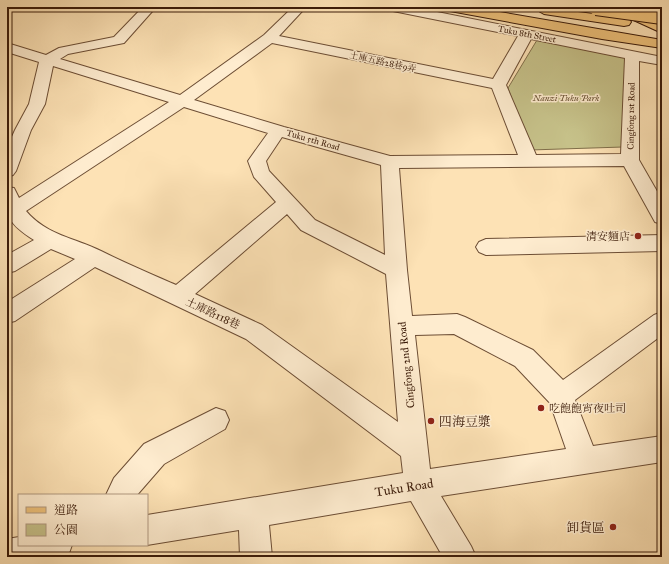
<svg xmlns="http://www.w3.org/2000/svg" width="669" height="564" viewBox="0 0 669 564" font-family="'IM FELL Great Primer','Noto Serif TC',serif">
<rect width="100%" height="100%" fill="#fde2b5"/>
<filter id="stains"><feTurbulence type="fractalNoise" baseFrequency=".005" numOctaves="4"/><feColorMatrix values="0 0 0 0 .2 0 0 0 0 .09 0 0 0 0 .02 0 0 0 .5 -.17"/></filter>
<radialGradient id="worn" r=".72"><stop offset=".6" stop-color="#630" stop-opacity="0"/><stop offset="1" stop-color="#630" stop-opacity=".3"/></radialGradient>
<path fill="#c6c189" stroke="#806e49" d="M537 40 626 58 623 147 530 150 508 88Z"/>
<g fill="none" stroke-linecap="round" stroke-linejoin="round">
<g stroke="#6c4d34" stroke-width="2">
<path id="minor" d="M143 7H156L124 43 68 54 60 59 180 95 264 35 293 7H306L279 36 493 79 518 36 393 11 387 7H412L662 57V65L639 61V160L662 200V224L655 222 624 166 399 168 407 270 412 316 457 314 465 317 533 350 563 380 654 315 662 312V335L575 400 593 446 662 436V462L441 496 471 546 476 557H443L411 501 269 525 272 557H240L239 530 147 545V515L403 473 401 456 246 339 95 267 15 321 7 323V302L75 259 51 249 15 271 7 273V255L34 240C6 222 7 217 7 187L14 188 19 198 169 102 53 66 45 104 31 130 16 171 13 175 7 177V148L15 130 29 104 39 62 7 52V43L46 55 59 48 114 37ZM531 39 625 58 621 154 536 155 506 85ZM272 43 492 88 518 155 390 156 284 127 194 100ZM184 107 268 133 248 161 254 177 276 202 176 285C151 274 125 263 101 251 75 238 46 235 26 211ZM282 137 381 165 385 255 315 220 269 171 266 161ZM287 214 301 230 386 274 398 422 262 325 195 294ZM454 334 515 366 550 403 566 449 430 469 415 335Z
M662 235V251L486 255 479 252 476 247 479 242 486 239Z
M216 408 225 411 229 420 225 429 164 464 137 495H106L114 478 144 444Z
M19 537V545H72L68 556 65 557H7V539Z"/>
</g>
<g stroke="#3b1b09" stroke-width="2">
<path id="major" d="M616 7H627L662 24V33L616 12 615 9Z
M648 7H662V15L649 10Z"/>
</g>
<g stroke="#3b1b09" stroke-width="2">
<path id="highway" d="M444 7H471L662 40V48L602 39 450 11Z
M540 7 624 18 629 19 631 22 629 25 624 26 544 14 537 10Z"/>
</g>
<use href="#minor" fill="#feeccf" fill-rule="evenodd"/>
<use href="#major" fill="#eec17a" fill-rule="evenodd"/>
<use href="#highway" fill="#eec17a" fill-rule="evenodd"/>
<g stroke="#3b1b09" stroke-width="16" stroke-linecap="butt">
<path id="highway-bridge" d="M596 8 662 17"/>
</g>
<use href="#highway-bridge" stroke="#eec17a" stroke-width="14"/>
</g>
<g fill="#8f2418" stroke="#feeccf" stroke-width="1.5">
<circle cx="638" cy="236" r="4"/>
<circle cx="541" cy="408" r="4"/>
<circle cx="431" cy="421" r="4"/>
<circle cx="613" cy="527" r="4"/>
</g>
<g text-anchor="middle" stroke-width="3" stroke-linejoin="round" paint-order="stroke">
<g font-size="9" fill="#3b1b09" stroke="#feeccf">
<text transform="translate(527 34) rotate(11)" y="3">Tuku 8th Street</text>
<text transform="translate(383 62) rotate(12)" y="3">土庫五路28巷9弄</text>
<text transform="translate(631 116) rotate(-89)" y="3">Cingfong 1st Road</text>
<text transform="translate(313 140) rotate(16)" y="3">Tuku 5th Road</text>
</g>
<g font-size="9" font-style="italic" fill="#654d2f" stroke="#feeccf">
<text x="566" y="101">Nanzi Tuku Park</text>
</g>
<g font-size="11" fill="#3b1b09" stroke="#feeccf" text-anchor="end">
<text x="630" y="240">清安麵店</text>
<text x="549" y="412" text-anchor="start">吃飽飽宵夜吐司</text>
</g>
<g font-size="11" fill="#3b1b09" stroke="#feeccf">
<text transform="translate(213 313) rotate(25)" y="4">土庫路118巷</text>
<text transform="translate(406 365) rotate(-96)" y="4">Cingfong 2nd Road</text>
</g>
<g font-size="13" fill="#3b1b09" stroke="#feeccf" text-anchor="start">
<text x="439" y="426">四海豆漿</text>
<text x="605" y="532" text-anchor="end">卸貨區</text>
</g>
<g font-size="13" fill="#3b1b09" stroke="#feeccf">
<text transform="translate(404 487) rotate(-9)" y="5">Tuku Road</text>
</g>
</g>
<rect width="669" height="564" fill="none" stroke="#fde2b5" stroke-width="24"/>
<rect x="8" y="8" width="653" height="548" fill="none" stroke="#3b1b09" stroke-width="2"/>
<rect x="12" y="12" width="645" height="540" fill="none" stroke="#3b1b09"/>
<rect x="18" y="494" width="130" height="52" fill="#feeccf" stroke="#b09880"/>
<rect x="26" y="507" width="20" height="6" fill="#eec17a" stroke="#b09880"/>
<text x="54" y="514" font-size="12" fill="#3b1b09">道路</text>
<rect x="26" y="524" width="20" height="12" fill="#c6c189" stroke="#b09880"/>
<text x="54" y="534" font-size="12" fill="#3b1b09">公園</text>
<rect width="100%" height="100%" filter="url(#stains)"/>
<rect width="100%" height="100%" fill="url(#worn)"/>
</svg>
